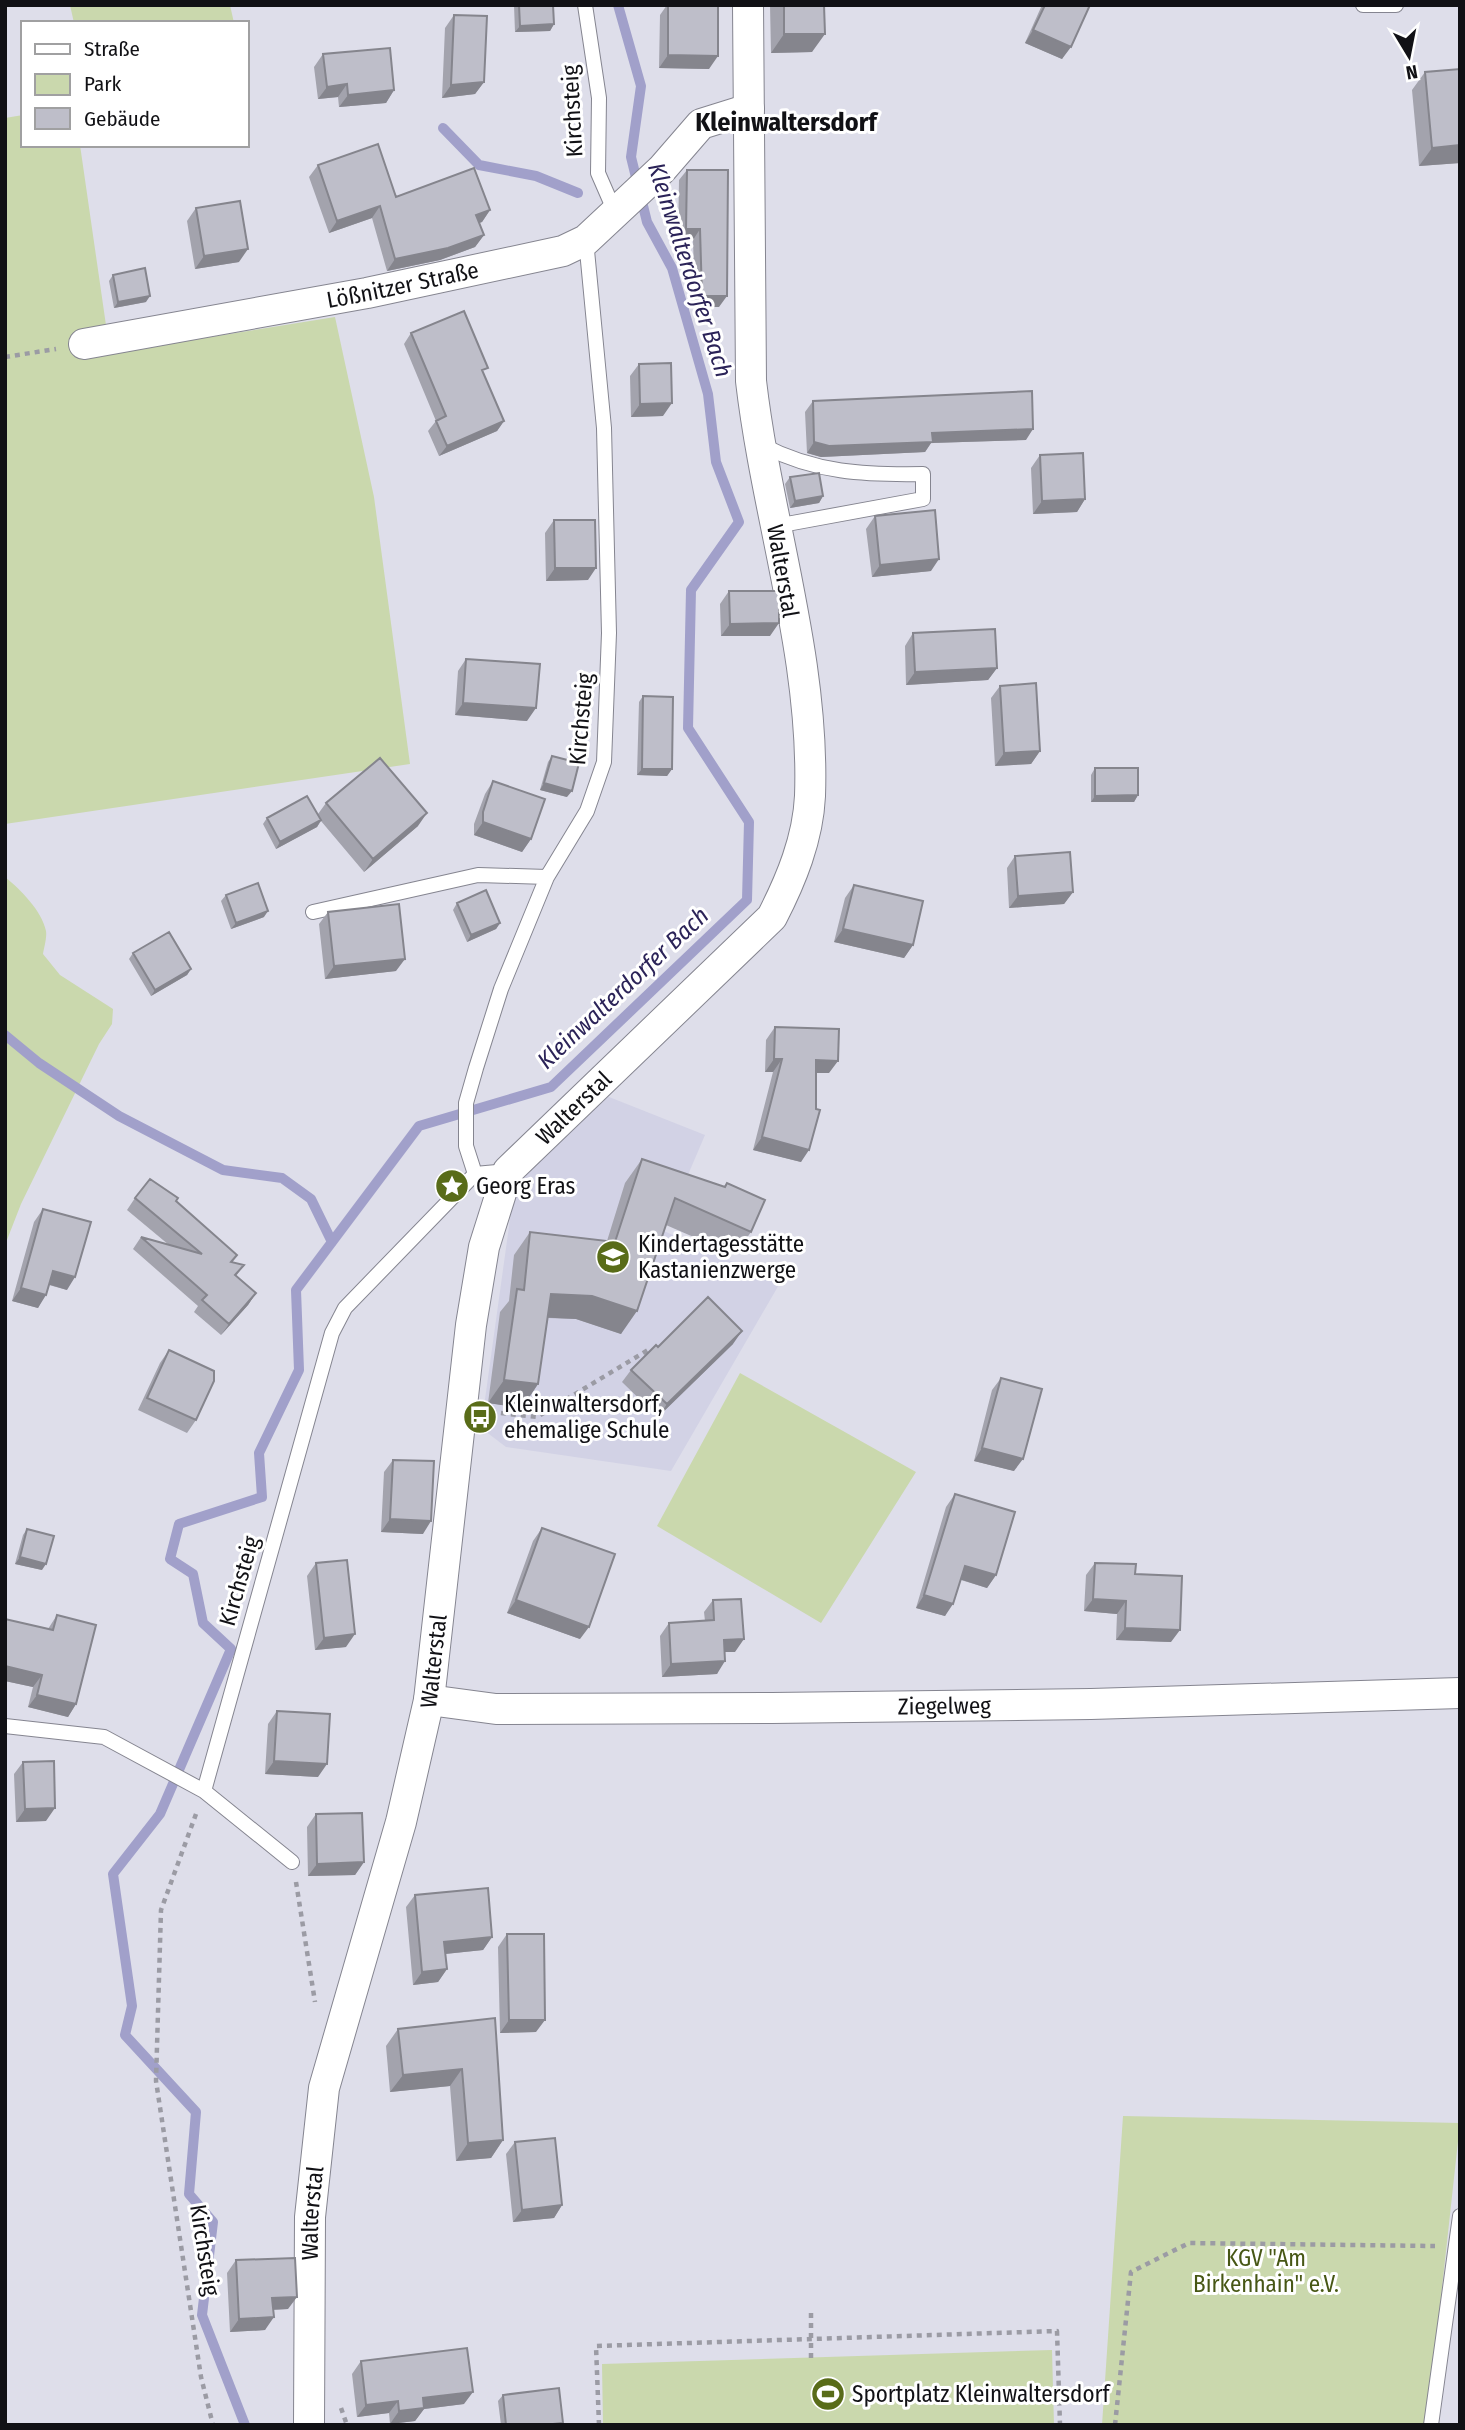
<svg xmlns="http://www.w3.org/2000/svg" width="1465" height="2430" viewBox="0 0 1465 2430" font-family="'Fira Sans Condensed',sans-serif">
<rect width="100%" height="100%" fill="#dedeea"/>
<path fill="#d2d2e5" d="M599 1093 705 1135 664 1231 780 1283 671 1471 506 1447 481 1428 516 1176Z"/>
<path fill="#cad8ad" d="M70 5H230L234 23H74Z
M23 115V145H80L110 353 335 317 374 497 410 764 5 824V118Z
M5 877C21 890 42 911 46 931 47 938 44 948 43 954L60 975 113 1009 112 1024 99 1044 21 1204 5 1245Z
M740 1373 916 1472 821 1623 657 1526Z
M1123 2116 1460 2123 1427 2425H1102Z
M1052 2350 1054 2425H603L602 2364Z"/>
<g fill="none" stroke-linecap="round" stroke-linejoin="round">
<path stroke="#a1a0ca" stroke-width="10" d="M443 128 479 165 536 176 578 193
M5 1035 39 1063 119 1116 223 1170 282 1178 311 1199 332 1242
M245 2425 202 2315 213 2222 189 2194 196 2112 125 2035 132 2006 113 1874 160 1814 231 1649 203 1623 193 1574 170 1559 179 1524 262 1497 259 1453 299 1370 296 1290 419 1126 551 1087 747 900 749 822 688 728 691 590 739 522 716 462 708 394 672 268 647 222 631 157 641 86 618 5"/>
<g stroke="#858590" stroke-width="16">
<path id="lane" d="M585 5 599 98 598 173 615 212
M1363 5H1396
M762 445C815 473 865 475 923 474V499L776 526
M313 912 478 875 547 877
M475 1174 466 1146V1103L476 1068 501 989 547 877 587 811 604 762 609 633 604 428 586 240
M5 1726 104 1737 204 1791 292 1862
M204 1791 332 1333 345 1308 475 1174 508 1171
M1431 2425 1460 2216"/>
</g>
<g stroke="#858590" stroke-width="32">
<g id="street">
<path id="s1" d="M84 344 367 293 563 251 586 240 662 169 701 124 749 109"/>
<path id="s2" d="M429 1700 496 1709 772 1708 1091 1704 1460 1693"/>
<path id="s3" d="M309 2425 310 2217 324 2088 401 1822 429 1700 471 1325 484 1247 508 1171 772 917C791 880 808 839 810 796 815 656 767 519 751 381L748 5"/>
</g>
</g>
<path stroke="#9b9ba4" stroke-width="4.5" stroke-dasharray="5 5" stroke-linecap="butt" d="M5 357 56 349
M491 1412 537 1417 648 1350 655 1354
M196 1814 161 1910 156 2081 201 2377 213 2425
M296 1882 315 2002
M811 2358V2312
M341 2408 347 2425
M599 2425 596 2346 1057 2331 1060 2425
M1115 2425 1131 2272 1189 2243 1435 2246"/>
<use href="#lane" stroke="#fff" stroke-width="14"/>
<use href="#street" stroke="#fff" stroke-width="30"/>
</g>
<path fill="#a3a3ad" d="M514 5H553L554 24 550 31 515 32Z
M667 5H718L709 69 659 68 660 15Z
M770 5H824L812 52 771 53Z
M1042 5H1090L1062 59 1025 43Z
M454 15 484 82 475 94 442 98 445 28Z
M323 54 394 90 386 103 339 107 338 97 318 99 314 67Z
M1460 69V163L1419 166 1412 90 1425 72Z
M318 165 396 197 490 210 482 222 479 223 484 235 475 247 440 260 387 271 372 218 329 233 309 177Z
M687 170 719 307H695L693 240H678L679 180Z
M196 208 239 262 195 269 187 221Z
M113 275 146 302 114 308 109 281Z
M411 333 483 374 504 421 497 431 439 456 428 431 436 421 404 344Z
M639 364 663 416 631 417 630 376Z
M813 401 1026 440 931 443 925 452 821 457 807 453 805 412Z
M1040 455 1085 499 1077 512 1033 514 1031 468Z
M790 477 823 496 819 503 790 508 785 484Z
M875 516 931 571 872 577 866 529Z
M554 520 588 580 546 581 545 533Z
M729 591 770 636H721L720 604Z
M913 633 997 668 988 680 906 685 905 646Z
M466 659 527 721 455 715 458 671Z
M1000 686 1040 751 1031 764 995 766 991 698Z
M643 696 672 769 667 776 637 775 639 702Z
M552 756 567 797 540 790 548 762Z
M1095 768 1138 795 1134 802H1091V775Z
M493 781 531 839 522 852 474 835V824L485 794Z
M326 803 418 826 364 872 321 821 317 827 276 849 263 824 267 818 318 814Z
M1015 856 1073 892 1064 904 1009 908 1007 868Z
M854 885 913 945 904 958 834 942 845 898Z
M226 895 264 917 231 929 221 901Z
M457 903 500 923 496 929 467 942 453 910Z
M328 912 396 971 325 979 319 924Z
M133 953 191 969 187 975 151 996 129 959Z
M775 1027 829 1073H816V1109L801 1162 753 1150 773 1072H765L766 1040Z
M642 1159 724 1187 727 1183 751 1232 735 1255 666 1225 621 1334 576 1319 548 1318 538 1384 522 1408 488 1403 500 1312 509 1301 514 1255 530 1232 607 1241 625 1183Z
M135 1198 176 1201 237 1255 232 1262 244 1265 236 1276 256 1293 248 1305 221 1335 194 1312 198 1306 133 1249 141 1237 169 1245 127 1210Z
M43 1209 67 1290 49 1285 38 1308 12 1301 34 1222Z
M733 1344 658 1417 622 1382 631 1370 658 1347Z
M169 1350 196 1420 187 1433 138 1410 160 1363Z
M1001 1378 1014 1471 974 1461 992 1390Z
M393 1460 423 1534 381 1532 384 1472Z
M955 1494 996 1575 987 1588 961 1580 945 1616 916 1608 946 1507Z
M542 1528 580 1639 507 1613 533 1541Z
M27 1529 42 1570 15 1564 23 1535Z
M316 1563 346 1647 315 1650 307 1576Z
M1095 1563 1135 1574 1171 1642 1116 1640 1117 1614 1084 1611 1086 1575Z
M713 1600 735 1652H725L717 1674 662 1677 660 1636 669 1623 705 1621 704 1612Z
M57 1615 76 1704 68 1717 28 1707 33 1687 5 1681V1619L48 1629Z
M277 1711 318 1777 265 1774 268 1724Z
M23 1762 46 1821 16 1822 14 1774Z
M316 1814 364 1862 355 1875 308 1876 307 1827Z
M415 1895 492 1937 483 1950 445 1954 447 1969 438 1982 413 1985 406 1907Z
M507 1934 536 2032 500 2033 498 1947Z
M495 2018 503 2140 491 2158 456 2161 450 2086 390 2092 386 2046 398 2029Z
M515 2142 562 2205 554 2218 513 2222 506 2154Z
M236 2260 288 2309 273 2310 265 2330 230 2332 227 2273Z
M361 2361 464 2404 424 2409 415 2421 390 2424 389 2413 357 2417 352 2374Z
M503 2395 563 2423 561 2425H501L498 2401Z"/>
<path fill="#85858d" d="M554 24 550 31 515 32 520 26Z
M1033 30 1071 47 1062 59 1025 43Z
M784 34H825L812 52 771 53Z
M668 55 718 56 709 69 659 68Z
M484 82 475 94 442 98 451 85Z
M347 84 338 97 318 99 327 87Z
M394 90 386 103 339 107 348 95Z
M1460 145V163L1419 166 1432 148Z
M380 206 372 218 329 233 337 221Z
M490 210 482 222 468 227 476 215Z
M686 229H700L693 240H678Z
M484 235 475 247 440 260 387 271 395 259Z
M248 249 239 262 195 269 204 256Z
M150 296 146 302 114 308 118 302Z
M702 296H727L719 307H695Z
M672 403 663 416 631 417 640 404Z
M504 421 497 431 439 456 447 446Z
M1033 429 1026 440 931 443 925 452 821 457 807 453 814 442 932 433Z
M823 496 819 503 790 508 795 501Z
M1085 499 1077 512 1033 514 1042 501Z
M939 559 931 571 872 577 880 565Z
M555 568H596L588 580 546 581Z
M779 623 770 636H721L730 624Z
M997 668 988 680 906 685 915 672Z
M463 703 536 708 527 721 455 715Z
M1040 751 1031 764 995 766 1004 753Z
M642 769H672L667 776 637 775Z
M544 783 572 791 567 797 540 790Z
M1138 795 1134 802H1091L1095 796Z
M427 813 418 826 364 872 373 859Z
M321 820 317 827 276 849 280 842Z
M483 822 531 839 522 852 474 835Z
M1073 892 1064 904 1009 908 1018 896Z
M268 911 264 917 231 929 236 923Z
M500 923 496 929 467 942 471 935Z
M843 929 913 945 904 958 834 942Z
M405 959 396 971 325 979 334 966Z
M191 969 187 975 151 996 155 990Z
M774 1059H782L773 1072H765Z
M816 1060 838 1061 829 1073H807Z
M762 1137 809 1150 801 1162 753 1150Z
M53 1271 75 1277 67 1290 44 1283Z
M21 1288 46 1295 38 1308 12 1301Z
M256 1293 248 1305 221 1335 229 1324Z
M551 1294 592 1296 637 1311 621 1334 576 1319 535 1317Z
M742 1331 733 1344 658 1417 667 1404Z
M504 1380 538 1384 522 1408 488 1403Z
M982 1448 1023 1459 1014 1471 974 1461Z
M390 1519 431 1521 423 1534 381 1532Z
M20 1557 46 1564 42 1570 15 1564Z
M965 1566 996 1575 987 1588 956 1578Z
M924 1595 953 1604 945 1616 916 1608Z
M1093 1599 1126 1601 1117 1614 1084 1611Z
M516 1600 589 1627 580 1639 507 1613Z
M1125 1628 1180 1630 1171 1642 1116 1640Z
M355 1634 346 1647 315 1650 324 1638Z
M744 1639 735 1652H716L724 1640Z
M725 1661 717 1674 662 1677 671 1664Z
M5 1666 42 1675 33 1687 5 1681Z
M37 1695 76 1704 68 1717 28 1707Z
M274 1761 327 1764 318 1777 265 1774Z
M55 1808 46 1821 16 1822 25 1809Z
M364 1862 355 1875 308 1876 317 1864Z
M492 1937 483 1950 435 1955 444 1942Z
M447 1969 438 1982 413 1985 422 1972Z
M509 2020H545L536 2032 500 2033Z
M462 2069 450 2086 390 2092 403 2075Z
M503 2140 491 2158 456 2161 468 2143Z
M562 2205 554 2218 513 2222 522 2210Z
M297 2297 288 2309 264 2310 272 2298Z
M274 2317 265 2330 230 2332 239 2319Z
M473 2392 464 2404 424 2409 415 2421 390 2424 399 2411 423 2398Z
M398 2401 389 2413 357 2417 366 2405Z"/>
<path fill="#bebec9" stroke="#85858d" stroke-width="2" d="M519 5H553L554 24 520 26Z
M668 5H718V56L668 55Z
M784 5H824L825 34H784Z
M1045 5H1090L1071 47 1033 30Z
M454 15 487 16 484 82 451 85Z
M390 48 394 90 348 95 347 84 327 87 323 54Z
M1460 69V145L1432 148 1425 72Z
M378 144 396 197 474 168 490 210 476 215 484 235 448 248 395 259 380 206 337 221 318 165Z
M687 170H728L727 296H702L700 229H686Z
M240 201 248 249 204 256 196 208Z
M145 268 150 296 118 302 113 275Z
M464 311 488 368 482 370 504 421 447 446 436 421 446 416 411 333Z
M671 363 672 403 640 404 639 364Z
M1032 391 1033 429 932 433 933 442 829 446 814 442 813 401Z
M1083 453 1085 499 1042 501 1040 455Z
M819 473 823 496 795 501 790 477Z
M935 510 939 559 880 565 875 516Z
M554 520H595L596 568H555Z
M729 591H779V623L730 624Z
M995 629 997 668 915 672 913 633Z
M466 659 540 664 536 708 463 703Z
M1036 683 1040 751 1004 753 1000 686Z
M643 696 673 697 672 769H642Z
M552 756 579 763 572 791 544 783Z
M380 758 427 813 373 859 326 803Z
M1095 768H1138V795L1095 796Z
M493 781 545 799 531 839 483 822V812Z
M307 796 321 820 280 842 267 818Z
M1070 852 1073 892 1018 896 1015 856Z
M258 883 268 911 236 923 226 895Z
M854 885 923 901 913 945 843 929Z
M486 890 500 923 471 935 457 903Z
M399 904 405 959 334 966 328 912Z
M169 932 191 969 155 990 133 953Z
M775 1027 839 1029 838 1061 816 1060V1109L820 1110 809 1150 762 1137 782 1059H774Z
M642 1159 725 1187 727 1183 765 1200 751 1232 675 1198 637 1311 592 1296 551 1294 538 1384 504 1380 517 1289 524 1290 530 1232 615 1242Z
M150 1179 178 1198 176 1201 237 1255 231 1262 244 1265 235 1275 256 1293 229 1324 202 1300 207 1295 141 1237 202 1254 135 1198Z
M43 1209 91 1222 75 1277 53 1271 46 1295 21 1288Z
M708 1297 742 1331 667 1404 631 1370 656 1345 658 1347Z
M169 1350 214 1371V1381L196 1420 147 1398Z
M1001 1378 1042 1389 1023 1459 982 1448Z
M393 1460 434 1461 431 1521 390 1519Z
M955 1494 1015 1512 996 1575 965 1566 953 1604 924 1595Z
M542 1528 615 1554 589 1627 516 1600Z
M27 1529 54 1536 46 1564 20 1557Z
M347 1560 355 1634 324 1638 316 1563Z
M1095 1563 1136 1564 1135 1574 1182 1576 1180 1630 1125 1628 1126 1601 1093 1599Z
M741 1599 744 1639 724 1640 725 1661 671 1664 669 1623 714 1620 713 1600Z
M57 1615 96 1625 76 1704 37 1695 42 1675 5 1666V1619L53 1630Z
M277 1711 330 1714 327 1764 274 1761Z
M54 1761 55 1808 25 1809 23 1762Z
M362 1813 364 1862 317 1864 316 1814Z
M488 1888 492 1937 444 1942 447 1969 422 1972 415 1895Z
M507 1934H544L545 2020H509Z
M495 2018 503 2140 468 2143 462 2069 403 2075 398 2029Z
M555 2138 562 2205 522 2210 515 2142Z
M295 2258 297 2297 272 2298 274 2317 239 2319 236 2260Z
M467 2348 473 2392 423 2398 424 2408 399 2411 398 2401 366 2405 361 2361Z
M559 2388 563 2423 543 2425H506L503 2395Z"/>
<defs>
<g id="sight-disc" transform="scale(1.75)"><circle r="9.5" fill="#596c19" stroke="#fff"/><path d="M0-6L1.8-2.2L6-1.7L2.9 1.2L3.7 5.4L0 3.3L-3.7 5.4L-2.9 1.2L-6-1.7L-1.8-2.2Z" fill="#fff"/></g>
<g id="school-disc" transform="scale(1.75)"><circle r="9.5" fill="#596c19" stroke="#fff"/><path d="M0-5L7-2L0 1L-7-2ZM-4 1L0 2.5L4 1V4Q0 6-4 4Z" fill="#fff"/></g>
<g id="bus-disc" transform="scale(1.75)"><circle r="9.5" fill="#596c19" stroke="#fff"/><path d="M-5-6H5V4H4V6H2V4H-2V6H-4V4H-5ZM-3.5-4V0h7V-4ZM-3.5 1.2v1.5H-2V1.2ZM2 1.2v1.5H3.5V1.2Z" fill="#fff"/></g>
<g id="stadium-disc" transform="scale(1.75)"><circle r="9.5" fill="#596c19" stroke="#fff"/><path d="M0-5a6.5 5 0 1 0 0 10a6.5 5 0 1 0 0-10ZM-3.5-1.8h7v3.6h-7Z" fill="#fff"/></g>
</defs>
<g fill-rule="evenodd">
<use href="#sight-disc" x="452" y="1186"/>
<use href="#school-disc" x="613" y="1257"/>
<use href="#bus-disc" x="480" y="1417"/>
<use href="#stadium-disc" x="828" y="2394"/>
</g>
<g text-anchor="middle" stroke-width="6" stroke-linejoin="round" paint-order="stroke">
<g font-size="23" fill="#111115" stroke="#fff">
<text transform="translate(572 111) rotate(-93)" y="8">Kirchsteig</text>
<text dy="8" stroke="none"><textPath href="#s1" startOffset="324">Lößnitzer Straße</textPath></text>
<text transform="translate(783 571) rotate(80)" y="8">Walterstal</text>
<text transform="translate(581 719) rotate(-85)" y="8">Kirchsteig</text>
<text dy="8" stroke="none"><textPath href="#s3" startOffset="1367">Walterstal</textPath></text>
<text transform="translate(239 1581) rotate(-74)" y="8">Kirchsteig</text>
<text dy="8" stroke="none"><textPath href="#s3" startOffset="779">Walterstal</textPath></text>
<text dy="8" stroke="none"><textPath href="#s2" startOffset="516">Ziegelweg</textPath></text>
<text dy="8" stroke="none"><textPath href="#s3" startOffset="212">Walterstal</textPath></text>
<text transform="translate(205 2250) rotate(81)" y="8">Kirchsteig</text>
</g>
<g font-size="23" fill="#111115" stroke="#fff" text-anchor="start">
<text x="476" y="1194">Georg Eras</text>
<text x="638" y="1252">Kindertagesstätte<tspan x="638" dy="26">Kastanienzwerge</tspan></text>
<text x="504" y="1412">Kleinwaltersdorf,<tspan x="504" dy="26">ehemalige Schule</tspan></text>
<text x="852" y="2402">Sportplatz Kleinwaltersdorf</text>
</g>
<g font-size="23" fill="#475715" stroke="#fff">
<text x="1266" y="2266">KGV "Am<tspan x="1266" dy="26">Birkenhain" e.V.</tspan></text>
</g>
<g font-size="24" font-style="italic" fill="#2b2358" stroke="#fff">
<text transform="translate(690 270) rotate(72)" y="8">Kleinwalterdorfer Bach</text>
<text transform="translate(623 988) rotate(-43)" y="8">Kleinwalterdorfer Bach</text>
</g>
<g font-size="26" font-weight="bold" fill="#111115" stroke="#fff">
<text x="786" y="131">Kleinwaltersdorf</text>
</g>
</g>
<rect width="1465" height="2430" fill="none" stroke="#111115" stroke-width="14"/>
<rect x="21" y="21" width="228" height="126" fill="#ffffff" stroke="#a0a0a1" stroke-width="2"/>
<rect x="35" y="44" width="35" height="10" fill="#ffffff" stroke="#a0a0a1" stroke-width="2"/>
<text x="84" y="56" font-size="21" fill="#111115">Straße</text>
<rect x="35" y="74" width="35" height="21" fill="#cad8ad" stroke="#a0a0a1" stroke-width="2"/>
<text x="84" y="91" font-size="21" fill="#111115">Park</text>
<rect x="35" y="108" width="35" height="21" fill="#bebec9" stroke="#a0a0a1" stroke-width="2"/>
<text x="84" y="126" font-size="21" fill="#111115">Gebäude</text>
<g transform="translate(1409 56) rotate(170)" stroke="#ffffff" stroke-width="5" paint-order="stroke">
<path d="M0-5L12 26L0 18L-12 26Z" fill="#111115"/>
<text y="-10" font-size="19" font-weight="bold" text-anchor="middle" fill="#111115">N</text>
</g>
</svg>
